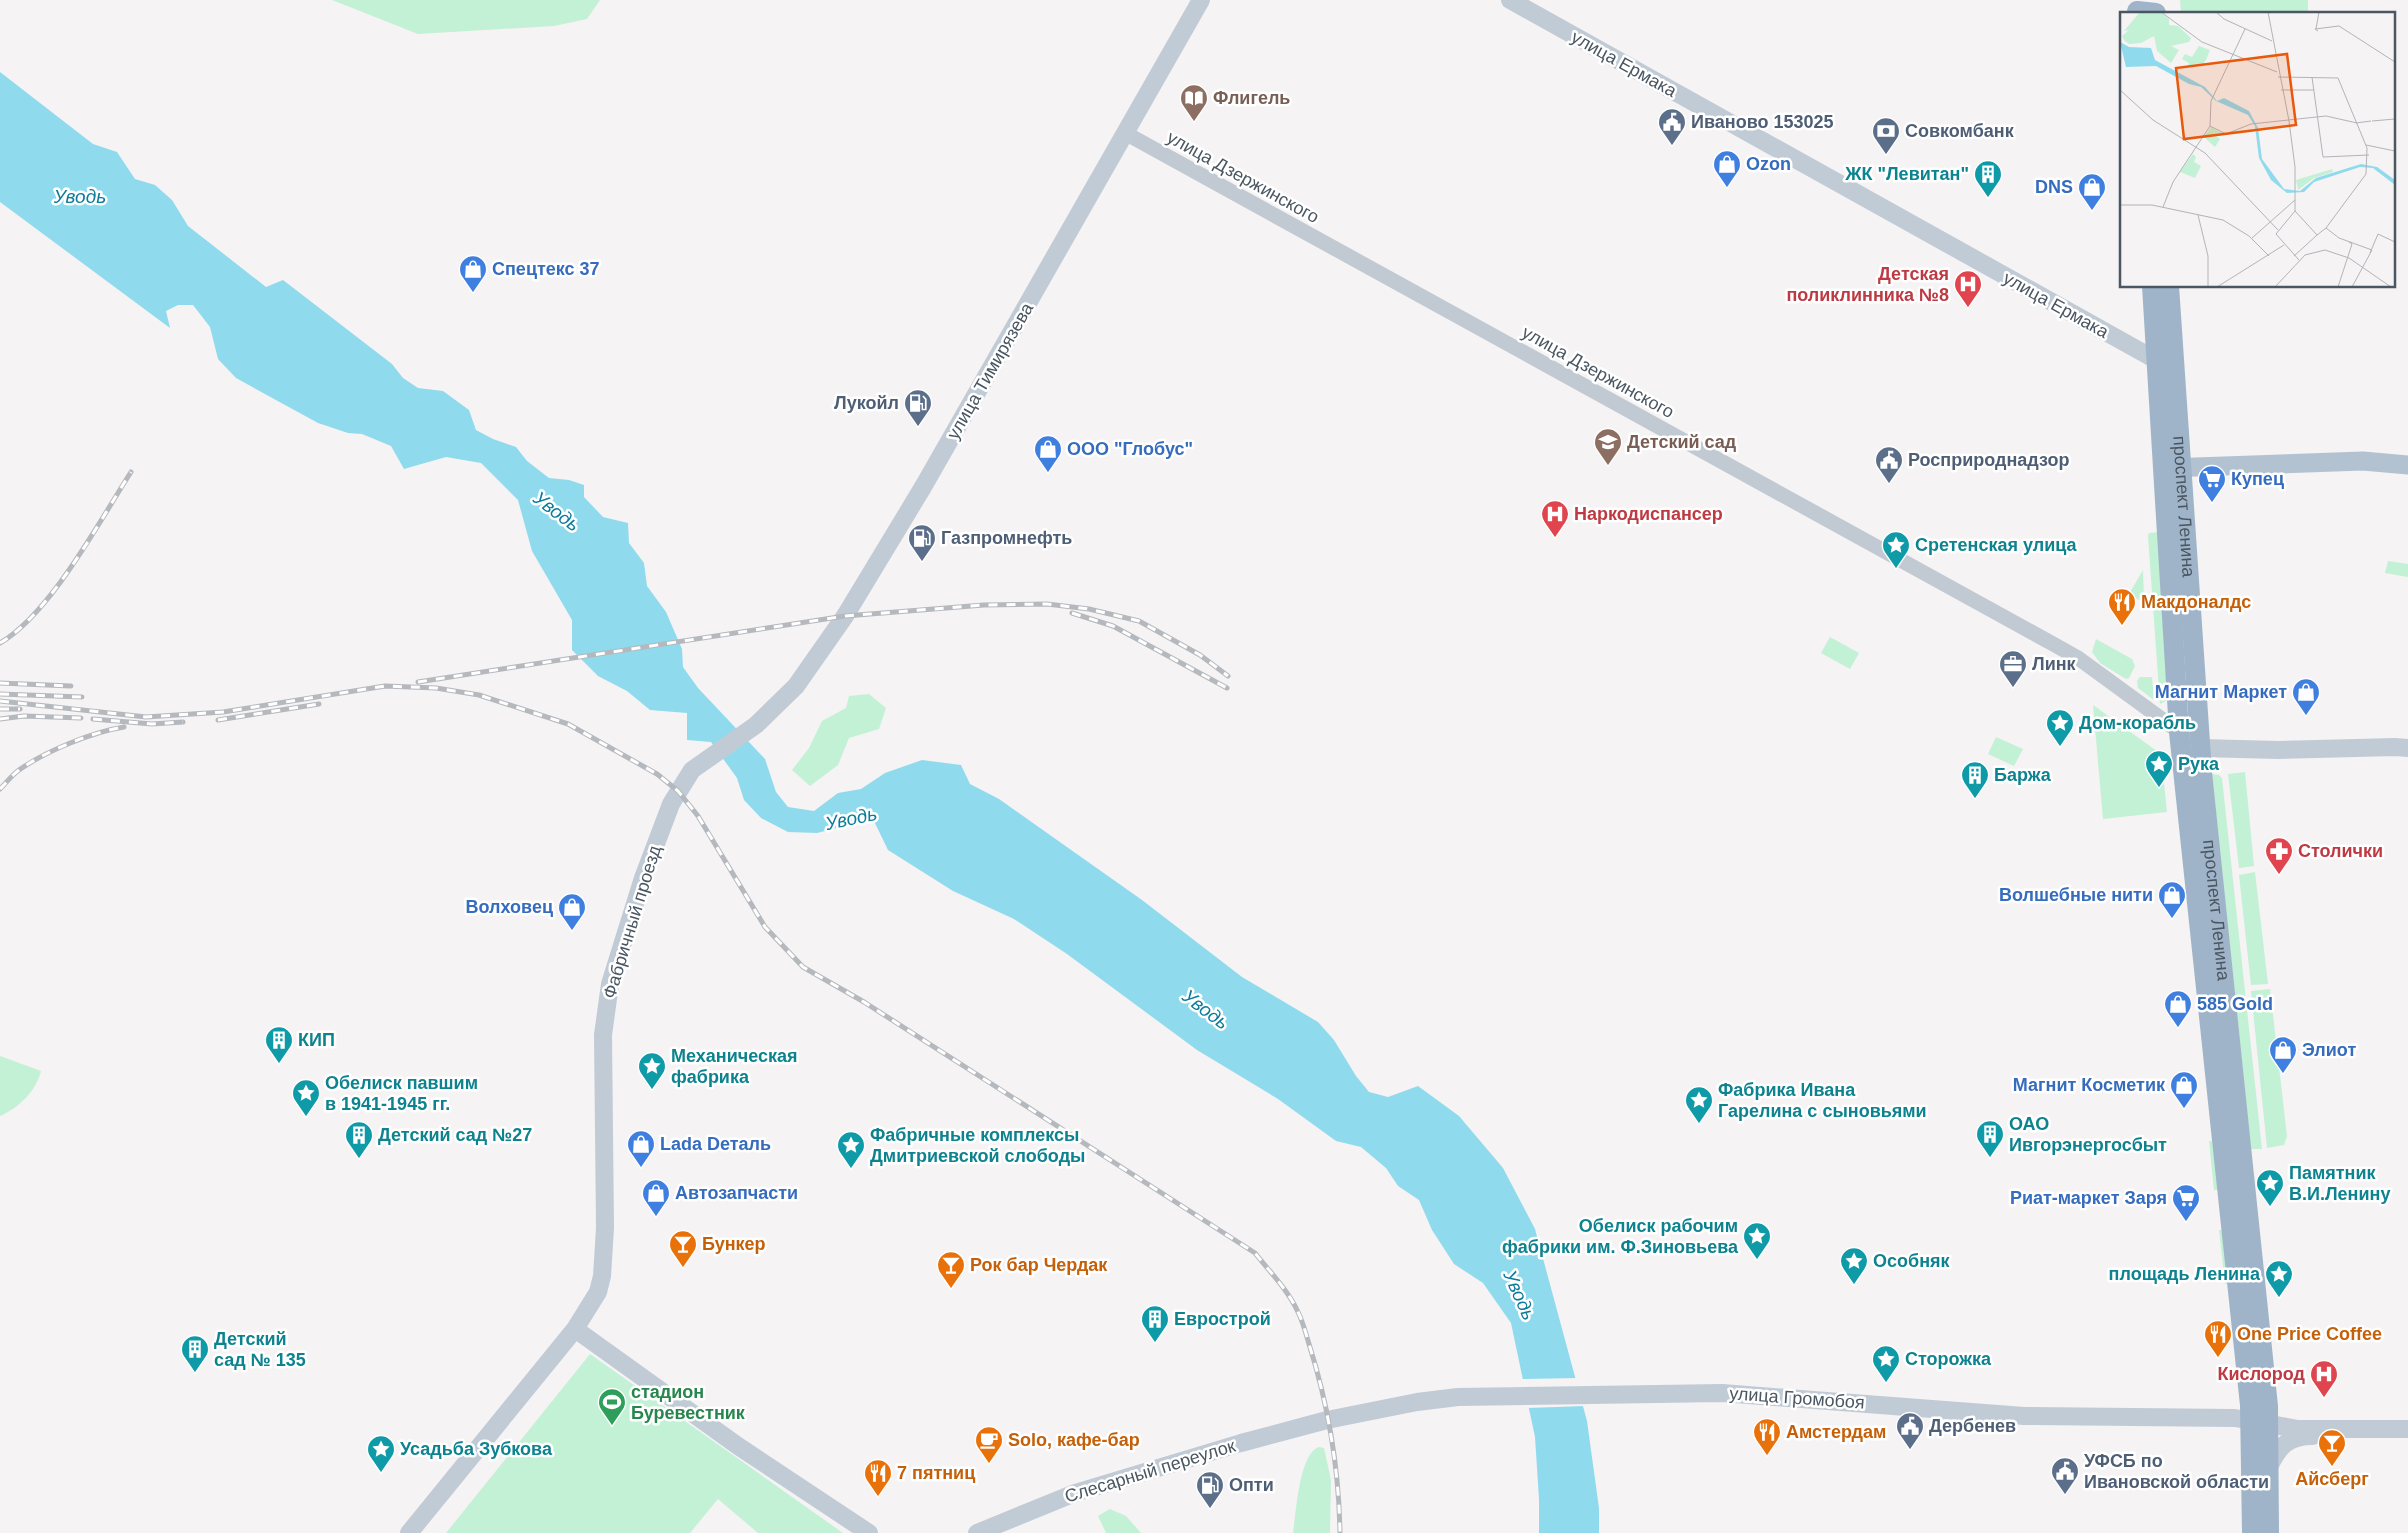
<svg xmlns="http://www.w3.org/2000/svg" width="2408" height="1533" viewBox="0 0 2408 1533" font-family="Helvetica,sans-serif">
<rect width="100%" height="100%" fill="#f5f3f3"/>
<path fill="#c3f1d5" d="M332 0H600L587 19 554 26 418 34Z
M2180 0H2308V14H2181Z
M2159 532 2170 699 2160 704 2148 536 2149 533Z
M2388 561 2408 564V577L2385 573Z
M2143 570 2144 600 2141 601 2129 594Z
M1830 637 1859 653 1850 669 1821 653Z
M2096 639 2132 659 2135 666 2129 678 2126 679 2100 663 2092 652Z
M2140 677H2152L2154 700 2138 688 2137 681Z
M869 694 886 708 879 729 849 738 838 765 810 786 792 770 809 748 822 721 846 708 849 696Z
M2093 705 2161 754 2167 812 2103 819Z
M1996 737 2023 749 2014 766 1988 754Z
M2245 772 2254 866 2239 868 2228 774Z
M2212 774 2219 775 2222 778 2262 1149H2251Z
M2255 872 2268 984 2251 985 2239 875Z
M2270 989 2287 1136 2284 1145 2267 1148 2251 991Z
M0 1056 41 1071C36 1091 19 1108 0 1116Z
M2209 1141H2214L2219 1190H2214Z
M2219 1230H2224L2229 1284H2225Z
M590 1354 843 1533H758L718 1499 690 1533H446Z
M1319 1447 1324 1448 1331 1480 1330 1533H1293C1296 1514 1299 1453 1319 1447Z
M1110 1509 1126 1516 1141 1533H1106L1098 1516Z"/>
<path fill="#90daee" d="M0 72 93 144 117 152 135 179 155 185 172 200 188 226 266 287 283 280 392 364 403 378 418 388 443 391 469 410 476 430 493 439 516 447 527 461 549 478 569 480 584 485V497L603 517 628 523 629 543 644 563 647 586 666 612 682 649 683 667 698 688 765 759 776 792 788 807 814 811 838 793 861 789 885 773 922 760 961 765 970 784 999 799 1057 840 1142 900 1242 977 1318 1022 1334 1040 1356 1076 1369 1092 1388 1097 1418 1086 1459 1116 1503 1168 1535 1229 1587 1421 1599 1508V1533H1539V1499L1535 1437 1511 1323 1483 1283 1454 1264 1432 1230 1419 1200 1398 1186 1386 1168 1361 1147 1336 1141 1278 1099 1197 1050 1067 954 1014 919 953 891 888 850 873 819 817 833 788 832 761 818 744 800 737 778 711 742 687 740V713L650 710 627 691 598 676 572 650V620L532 551 518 500 481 463 446 457 404 469 391 446 362 434 348 433 318 423 236 378 218 359 210 327 193 305H178L166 311 170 328 0 202Z"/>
<path fill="#f5f3f3" d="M1578 1378 1586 1406 1527 1408 1521 1379Z"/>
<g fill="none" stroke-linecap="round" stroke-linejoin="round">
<path stroke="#c1cad2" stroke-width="15" d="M1125 133 2055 645 2078 658 2185 736"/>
<path stroke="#c1cbd6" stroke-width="18" d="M1510 0 2156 360
M2200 748 2279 750 2395 747 2408 748
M575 1329 738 1446 869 1533
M2269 1467C2279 1446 2288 1436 2313 1436
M409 1533 575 1329 598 1292 602 1276 605 1228 603 1035 610 984 643 878 671 804 692 770 756 725 796 686 845 616 923 487 1201 0
M977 1533 1075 1493 1241 1443 1327 1420 1417 1402 1458 1397 1722 1393 2024 1416 2235 1418 2298 1429H2408"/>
<path stroke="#b3c2d1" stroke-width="19" d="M2167 468 2363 461 2408 465"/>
<g stroke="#9fb4c9" stroke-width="20">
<path d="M2137 11 2156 13"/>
<path d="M2152 286 2179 732 2250 1405 2252 1533"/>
<path id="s1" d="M2169 286 2202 772 2268 1406 2269 1533"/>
</g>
<g stroke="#b5b8bd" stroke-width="5">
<path id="rail" d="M1072 613 1113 626 1227 688
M0 643C50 614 99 522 131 472
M418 682 845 616 984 605 1047 604 1089 609 1139 621 1200 655 1228 676
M0 683 71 686
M0 694 82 697
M0 701 146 717 223 712 385 686 436 688 479 695 568 724 657 774 678 791 698 816 765 927 803 967 864 1002 1255 1253C1270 1272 1288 1290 1298 1312 1303 1322 1306 1334 1309 1344 1328 1404 1339 1470 1340 1533
M0 709H20
M0 719 24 716 81 718
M93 719 152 724 183 722
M218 720 319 704
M0 789C6 783 12 775 19 770 46 751 92 732 124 727"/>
</g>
<use href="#rail" stroke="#fff" stroke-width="3" stroke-dasharray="9" stroke-linecap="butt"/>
</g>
<defs>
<g id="library-pin" transform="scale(1.4375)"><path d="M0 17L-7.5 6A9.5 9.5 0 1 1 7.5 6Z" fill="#8d6e63" stroke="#fff"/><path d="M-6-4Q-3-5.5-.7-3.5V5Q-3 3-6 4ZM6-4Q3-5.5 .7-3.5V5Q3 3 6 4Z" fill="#fff"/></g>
<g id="civic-pin" transform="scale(1.4375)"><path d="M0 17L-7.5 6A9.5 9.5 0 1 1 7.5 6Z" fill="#5c6f8a" stroke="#fff"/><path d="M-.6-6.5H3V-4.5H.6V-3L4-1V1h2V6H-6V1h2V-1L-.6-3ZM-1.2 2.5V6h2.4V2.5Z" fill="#fff"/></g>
<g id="bank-pin" transform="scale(1.4375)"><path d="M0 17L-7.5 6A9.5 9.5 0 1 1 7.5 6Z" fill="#5c6f8a" stroke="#fff"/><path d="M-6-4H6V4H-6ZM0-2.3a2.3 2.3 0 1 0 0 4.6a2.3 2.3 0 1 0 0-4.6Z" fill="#fff"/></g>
<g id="shop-pin" transform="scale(1.4375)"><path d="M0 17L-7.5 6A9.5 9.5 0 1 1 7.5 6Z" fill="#3f7fe0" stroke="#fff"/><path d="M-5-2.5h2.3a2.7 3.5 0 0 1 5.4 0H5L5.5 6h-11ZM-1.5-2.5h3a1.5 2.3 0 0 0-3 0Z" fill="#fff"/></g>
<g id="building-pin" transform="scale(1.4375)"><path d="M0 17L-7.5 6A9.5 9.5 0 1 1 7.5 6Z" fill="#0f9aa8" stroke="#fff"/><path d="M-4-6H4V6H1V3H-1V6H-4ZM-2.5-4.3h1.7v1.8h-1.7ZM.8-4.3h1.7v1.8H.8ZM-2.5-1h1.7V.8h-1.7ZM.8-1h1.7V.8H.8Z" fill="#fff"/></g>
<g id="hospital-pin" transform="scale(1.4375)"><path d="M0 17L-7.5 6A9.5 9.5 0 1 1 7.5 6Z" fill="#e0444e" stroke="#fff"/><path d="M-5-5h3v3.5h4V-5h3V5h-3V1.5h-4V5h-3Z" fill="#fff"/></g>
<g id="fuel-pin" transform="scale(1.4375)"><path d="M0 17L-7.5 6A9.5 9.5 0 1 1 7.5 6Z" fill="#5c6f8a" stroke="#fff"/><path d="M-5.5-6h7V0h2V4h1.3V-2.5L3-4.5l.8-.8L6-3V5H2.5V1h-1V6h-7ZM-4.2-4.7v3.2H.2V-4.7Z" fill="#fff"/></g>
<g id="school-pin" transform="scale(1.4375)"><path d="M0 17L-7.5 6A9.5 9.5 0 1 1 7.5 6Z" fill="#8d6e63" stroke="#fff"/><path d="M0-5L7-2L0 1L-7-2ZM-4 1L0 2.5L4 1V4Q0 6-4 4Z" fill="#fff"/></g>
<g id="supermarket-pin" transform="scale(1.4375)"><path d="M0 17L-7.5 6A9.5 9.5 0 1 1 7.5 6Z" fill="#3f7fe0" stroke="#fff"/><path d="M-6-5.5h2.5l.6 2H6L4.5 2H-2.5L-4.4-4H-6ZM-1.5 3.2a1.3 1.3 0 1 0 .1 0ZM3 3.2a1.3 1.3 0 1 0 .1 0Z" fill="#fff"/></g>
<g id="sight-pin" transform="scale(1.4375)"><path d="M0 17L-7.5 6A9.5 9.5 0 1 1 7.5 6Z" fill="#0f9aa8" stroke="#fff"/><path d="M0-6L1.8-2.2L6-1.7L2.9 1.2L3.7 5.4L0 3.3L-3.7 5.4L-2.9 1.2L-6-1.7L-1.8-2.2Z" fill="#fff"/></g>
<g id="restaurant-pin" transform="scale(1.4375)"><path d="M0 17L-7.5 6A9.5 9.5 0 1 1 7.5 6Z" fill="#e8710a" stroke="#fff"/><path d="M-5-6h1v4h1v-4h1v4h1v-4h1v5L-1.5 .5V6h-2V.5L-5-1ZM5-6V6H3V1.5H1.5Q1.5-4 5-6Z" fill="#fff"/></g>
<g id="office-pin" transform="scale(1.4375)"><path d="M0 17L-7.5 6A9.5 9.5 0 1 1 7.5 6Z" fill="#5c6f8a" stroke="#fff"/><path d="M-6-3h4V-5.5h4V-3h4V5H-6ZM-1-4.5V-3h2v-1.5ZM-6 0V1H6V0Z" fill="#fff"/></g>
<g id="pharmacy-pin" transform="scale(1.4375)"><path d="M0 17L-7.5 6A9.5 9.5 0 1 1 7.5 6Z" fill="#e0444e" stroke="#fff"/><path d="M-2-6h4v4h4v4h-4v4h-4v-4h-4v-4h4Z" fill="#fff"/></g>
<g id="bar-pin" transform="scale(1.4375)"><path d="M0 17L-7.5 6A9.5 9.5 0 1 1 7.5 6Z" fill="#e8710a" stroke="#fff"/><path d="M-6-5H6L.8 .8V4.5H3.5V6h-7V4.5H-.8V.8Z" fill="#fff"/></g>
<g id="stadium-pin" transform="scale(1.4375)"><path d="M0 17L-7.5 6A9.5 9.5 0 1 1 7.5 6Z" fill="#2e9e5b" stroke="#fff"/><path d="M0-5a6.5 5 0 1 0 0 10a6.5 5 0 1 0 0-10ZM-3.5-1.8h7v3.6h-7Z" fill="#fff"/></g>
<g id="cafe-pin" transform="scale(1.4375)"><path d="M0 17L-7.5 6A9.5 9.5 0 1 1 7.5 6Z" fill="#e8710a" stroke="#fff"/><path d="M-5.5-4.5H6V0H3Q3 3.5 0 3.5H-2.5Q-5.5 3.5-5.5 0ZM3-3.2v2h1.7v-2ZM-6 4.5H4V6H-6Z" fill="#fff"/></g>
</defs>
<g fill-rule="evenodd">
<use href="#library-pin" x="1194" y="98"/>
<use href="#civic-pin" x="1672" y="122"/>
<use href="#bank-pin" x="1886" y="131"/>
<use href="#shop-pin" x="1727" y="164"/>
<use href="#building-pin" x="1988" y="174"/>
<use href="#shop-pin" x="2092" y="187"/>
<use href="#shop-pin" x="473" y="269"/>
<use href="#hospital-pin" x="1968" y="284"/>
<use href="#fuel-pin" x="918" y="403"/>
<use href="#school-pin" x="1608" y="442"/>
<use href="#shop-pin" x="1048" y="449"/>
<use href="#civic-pin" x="1889" y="460"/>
<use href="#supermarket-pin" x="2212" y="479"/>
<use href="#hospital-pin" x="1555" y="514"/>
<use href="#fuel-pin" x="922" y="538"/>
<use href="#sight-pin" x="1896" y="545"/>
<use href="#restaurant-pin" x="2122" y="602"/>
<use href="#office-pin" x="2013" y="664"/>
<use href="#shop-pin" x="2306" y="692"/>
<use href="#sight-pin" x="2060" y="723"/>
<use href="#sight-pin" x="2159" y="764"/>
<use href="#building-pin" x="1975" y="775"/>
<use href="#pharmacy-pin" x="2279" y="851"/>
<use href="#shop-pin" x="2172" y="895"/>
<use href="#shop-pin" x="572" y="907"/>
<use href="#shop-pin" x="2178" y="1004"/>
<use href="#building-pin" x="279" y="1040"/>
<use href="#shop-pin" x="2283" y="1050"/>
<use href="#sight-pin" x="652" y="1066"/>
<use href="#shop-pin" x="2184" y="1085"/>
<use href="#sight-pin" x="306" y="1093"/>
<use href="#sight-pin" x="1699" y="1100"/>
<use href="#building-pin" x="1990" y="1134"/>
<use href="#building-pin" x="359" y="1135"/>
<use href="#shop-pin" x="641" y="1144"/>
<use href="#sight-pin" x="851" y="1145"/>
<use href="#sight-pin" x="2270" y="1183"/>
<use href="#shop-pin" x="656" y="1193"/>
<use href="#supermarket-pin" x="2186" y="1198"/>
<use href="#sight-pin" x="1757" y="1236"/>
<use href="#bar-pin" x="683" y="1244"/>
<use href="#sight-pin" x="1854" y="1261"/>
<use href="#bar-pin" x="951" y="1265"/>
<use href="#sight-pin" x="2279" y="1274"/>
<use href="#building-pin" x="1155" y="1319"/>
<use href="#restaurant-pin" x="2218" y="1334"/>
<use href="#building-pin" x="195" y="1349"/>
<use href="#sight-pin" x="1886" y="1359"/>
<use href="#hospital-pin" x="2324" y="1374"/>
<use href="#stadium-pin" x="612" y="1402"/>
<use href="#civic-pin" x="1910" y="1426"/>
<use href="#restaurant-pin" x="1767" y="1432"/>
<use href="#cafe-pin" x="989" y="1440"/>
<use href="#bar-pin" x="2332" y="1443"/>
<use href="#sight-pin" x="381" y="1449"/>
<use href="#civic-pin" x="2065" y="1471"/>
<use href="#restaurant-pin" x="878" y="1473"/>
<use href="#fuel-pin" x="1210" y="1485"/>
</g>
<g text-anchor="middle" stroke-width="5" stroke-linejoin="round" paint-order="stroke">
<g font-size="18" fill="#4a5661" stroke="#fff">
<text transform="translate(1624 64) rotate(29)" y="6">улица Ермака</text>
<text transform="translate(1243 177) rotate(29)" y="6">улица Дзержинского</text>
<text transform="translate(2056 305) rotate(29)" y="6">улица Ермака</text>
<text transform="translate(990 371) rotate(-60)" y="6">улица Тимирязева</text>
<text transform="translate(1598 372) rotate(29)" y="6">улица Дзержинского</text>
<text dy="6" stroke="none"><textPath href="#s1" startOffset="221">проспект Ленина</textPath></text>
<text dy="6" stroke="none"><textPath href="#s1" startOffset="626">проспект Ленина</textPath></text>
<text transform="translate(632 922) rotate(-73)" y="6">Фабричный проезд</text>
<text transform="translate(1797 1398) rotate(4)" y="6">улица Громобоя</text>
<text transform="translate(1150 1471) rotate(-17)" y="6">Слесарный переулок</text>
</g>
<g font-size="18" font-weight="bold" fill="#785e54" stroke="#fff" text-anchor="start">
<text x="1213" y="104">Флигель</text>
<text x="1627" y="448">Детский сад</text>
</g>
<g font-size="18" font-weight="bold" fill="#4e5e75" stroke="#fff" text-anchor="start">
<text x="1691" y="128">Иваново 153025</text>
<text x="1905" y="137">Совкомбанк</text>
<text x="899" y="409" text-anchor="end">Лукойл</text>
<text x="1908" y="466">Росприроднадзор</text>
<text x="941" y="544">Газпромнефть</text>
<text x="2032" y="670">Линк</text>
<text x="1929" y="1432">Дербенев</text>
<text x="2084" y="1467">УФСБ по<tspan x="2084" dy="21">Ивановской области</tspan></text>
<text x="1229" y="1491">Опти</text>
</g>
<g font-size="18" font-weight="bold" fill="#366cbe" stroke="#fff" text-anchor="start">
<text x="1746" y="170">Ozon</text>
<text x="2073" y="193" text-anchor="end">DNS</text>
<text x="492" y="275">Спецтекс 37</text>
<text x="1067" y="455">ООО "Глобус"</text>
<text x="2231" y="485">Купец</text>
<text x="2287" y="698" text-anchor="end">Магнит Маркет</text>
<text x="2153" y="901" text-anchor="end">Волшебные нити</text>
<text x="553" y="913" text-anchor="end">Волховец</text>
<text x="2197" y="1010">585 Gold</text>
<text x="2302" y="1056">Элиот</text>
<text x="2165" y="1091" text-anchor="end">Магнит Косметик</text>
<text x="660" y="1150">Lada Dеталь</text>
<text x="675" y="1199">Автозапчасти</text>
<text x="2167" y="1204" text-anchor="end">Риат-маркет Заря</text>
</g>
<g font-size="18" font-weight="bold" fill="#0d838f" stroke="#fff" text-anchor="start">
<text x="1969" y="180" text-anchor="end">ЖК "Левитан"</text>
<text x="1915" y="551">Сретенская улица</text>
<text x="2079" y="729">Дом-корабль</text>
<text x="2178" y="770">Рука</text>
<text x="1994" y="781">Баржа</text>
<text x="298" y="1046">КИП</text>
<text x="671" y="1062">Механическая<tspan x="671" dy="21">фабрика</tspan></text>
<text x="325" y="1089">Обелиск павшим<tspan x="325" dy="21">в 1941-1945 гг.</tspan></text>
<text x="1718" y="1096">Фабрика Ивана<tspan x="1718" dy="21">Гарелина с сыновьями</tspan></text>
<text x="2009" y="1130">ОАО<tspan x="2009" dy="21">Ивгорэнергосбыт</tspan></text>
<text x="378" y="1141">Детский сад №27</text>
<text x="870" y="1141">Фабричные комплексы<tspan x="870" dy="21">Дмитриевской слободы</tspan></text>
<text x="2289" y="1179">Памятник<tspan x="2289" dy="21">В.И.Ленину</tspan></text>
<text x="1738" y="1232" text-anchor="end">Обелиск рабочим<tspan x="1738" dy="21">фабрики им. Ф.Зиновьева</tspan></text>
<text x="1873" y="1267">Особняк</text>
<text x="2260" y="1280" text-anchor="end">площадь Ленина</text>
<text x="1174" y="1325">Еврострой</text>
<text x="214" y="1345">Детский<tspan x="214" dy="21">сад № 135</tspan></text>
<text x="1905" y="1365">Сторожка</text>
<text x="400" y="1455">Усадьба Зубкова</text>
</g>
<g font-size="18" font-weight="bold" fill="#be3a42" stroke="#fff" text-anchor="end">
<text x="1949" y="280">Детская<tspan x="1949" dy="21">поликлинника №8</tspan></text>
<text x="1574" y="520" text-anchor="start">Наркодиспансер</text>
<text x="2298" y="857" text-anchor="start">Столички</text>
<text x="2305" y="1380">Кислород</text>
</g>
<g font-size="18" font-weight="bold" fill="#c56008" stroke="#fff" text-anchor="start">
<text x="2141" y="608">Макдоналдс</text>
<text x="702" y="1250">Бункер</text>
<text x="970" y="1271">Рок бар Чердак</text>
<text x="2237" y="1340">One Price Coffee</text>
<text x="1786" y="1438">Амстердам</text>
<text x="1008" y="1446">Solo, кафе-бар</text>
<text x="897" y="1479">7 пятниц</text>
<text x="2332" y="1485" text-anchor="middle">Айсберг</text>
</g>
<g font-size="18" font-weight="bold" fill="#27864d" stroke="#fff" text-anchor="start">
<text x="631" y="1398">стадион<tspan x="631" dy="21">Буревестник</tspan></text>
</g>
<g font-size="19" font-style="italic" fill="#0c7c9b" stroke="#fff">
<text x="80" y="203">Уводь</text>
<text transform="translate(557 511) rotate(37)" y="7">Уводь</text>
<text transform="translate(851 818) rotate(-12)" y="7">Уводь</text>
<text transform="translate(1206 1009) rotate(37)" y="7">Уводь</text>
<text transform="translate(1520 1295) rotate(66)" y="7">Уводь</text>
</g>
</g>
<g transform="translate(2120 12)">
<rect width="275" height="275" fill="#f5f3f3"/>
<path d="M20 0H40L49 7V13L58 14 71 26 69 30 51 34 59 38 51 51 37 39 34 24 21 31 9 32 4 28 2 24 9 18 4 19ZM79 34 90 38 86 48 81 54 68 53 69 51 62 47 65 42 72 45ZM91 115 105 123 97 121 96 124 100 127 95 135 84 125ZM73 142 76 145 74 150 81 154 75 166 60 160ZM212 157 213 160 194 166 178 178 176 168Z" fill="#c3f1d5"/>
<path d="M0 30 9 35 31 36 35 48 85 75 97 89 104 86 129 99 138 116 142 147 164 177 180 179 196 166 241 152 257 155 275 168V173L253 156 240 155 194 170 184 180 167 181 151 168 139 146 135 114 128 103 96 89 81 75 69 72 36 54 6 55Z" fill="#90daee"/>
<path fill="none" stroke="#b1b4b9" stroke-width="1" d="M41 0 82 30 157 60M96 0 104 7 152 29M148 0 169 109 175 155V199L197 223 206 216 219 226 252 238 232 275M196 17 199 0M198 19 195 17 219 14 275 50M158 65 218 66 247 136 246 162 206 216M192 65 203 145 249 143M0 78 33 108 85 141 158 218M161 78H194M252 109 275 107M236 111 251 109M90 114 106 122 131 112 206 104 237 111M246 133 275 139M0 193H32L103 208 129 224 149 244M43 195 53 170 90 114 91 89 125 17M175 199 156 222 179 248M78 203 88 244V275M132 226 175 188M250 241 258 222 275 230M174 244 197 223M97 275 164 233M155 275 185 243 205 238 229 246 271 275M218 275 232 232 229 230"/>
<path fill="#e8590c" fill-opacity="0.15" stroke="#e8590c" stroke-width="2.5" d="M167 42 176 113 64 127 56 56Z"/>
<rect width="275" height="275" fill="none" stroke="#4a5661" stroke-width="2.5"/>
</g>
</svg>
